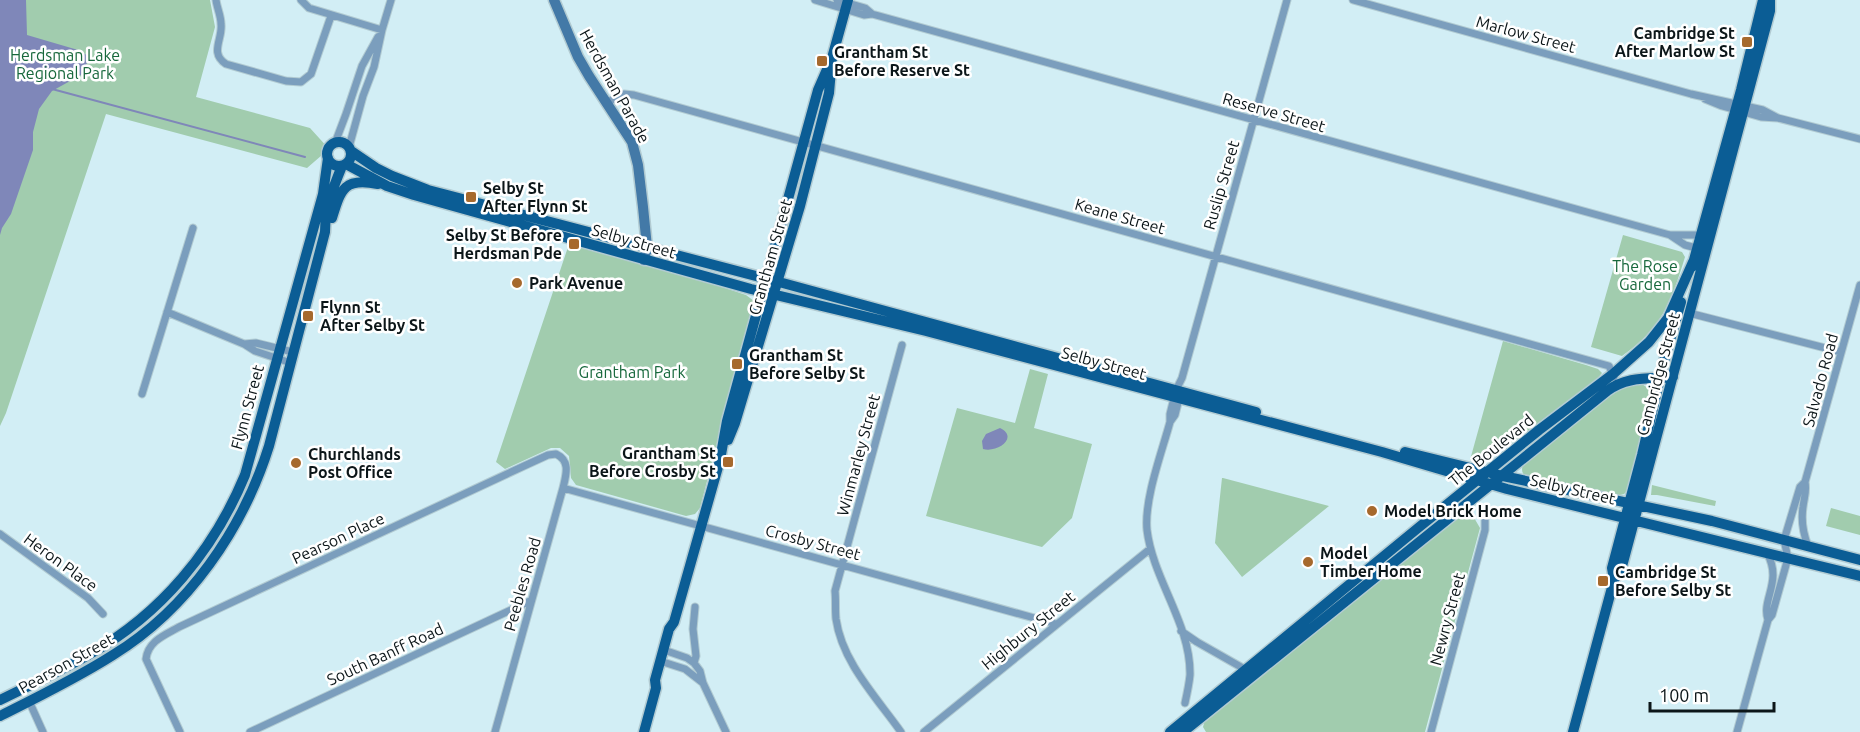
<svg xmlns="http://www.w3.org/2000/svg" width="1860" height="732" viewBox="0 0 1860 732" font-family="Ubuntu,sans-serif">
<rect width="100%" height="100%" fill="#d2eef5"/>
<path fill="#a1ccae" d="M0 0H210L215 27 196 97 310 128 329 149 307 168 106 114 6 413 0 426Z
M1623 235 1682 252 1685 257C1671 302 1662 328 1622 356L1591 347Z
M570 241 692 277 746 295 754 301 700 508 695 514 686 516 576 485 571 478 569 456 560 448H551L505 469 496 462Z
M1503 341 1586 365 1598 369 1602 373 1597 379 1494 456 1481 463 1470 460Z
M1030 369 1048 374 1034 428 1092 444 1072 518 1042 547 926 516 957 408 1015 423Z
M1642 384 1649 389 1651 397 1627 491 1624 494 1616 496 1527 477C1522 474 1521 470 1523 465L1603 396 1629 385Z
M1222 478H1223L1329 506 1242 577 1215 543Z
M1652 485 1716 501 1715 506 1657 495H1651Z
M1831 508 1860 516V535L1826 526Z
M1469 509 1480 528 1425 732H1206L1203 727 1205 720 1337 610Z"/>
<path fill="#7f87b9" d="M0 0H26L27 35 78 50 90 57 81 75 52 91 39 109 33 132V150L11 214 2 228 0 235Z
M1000 428C1019 437 998 453 983 449L982 441 986 434Z"/>
<g fill="none" stroke-linecap="round" stroke-linejoin="round">
<path stroke="#7f87b9" stroke-width="2" d="M52 89 305 157"/>
<g stroke="#b2cbd2" stroke-width="9">
<path id="minor" d="M216 0C217 8 221 16 221 24 223 39 209 53 226 64L286 81 301 82 311 74 331 16
M301 0 309 8 382 30
M815 0 864 15 872 14 1670 235H1701
M837 0 865 8 872 14
M1353 0 1691 94 1763 110 1778 118
M1705 99 1722 106 1761 117 1778 118 1860 139
M606 103 624 94 634 95 1609 366 1614 377
M335 143 346 114 362 66 378 37
M349 147 363 96 374 67 382 30 391 0
M1670 235 1685 245 1700 249
M167 312 244 344 255 351 291 363
M1689 313 1841 352
M244 344 256 343 293 352
M1176 390 1182 378 1287 0
M142 394 193 228
M1179 399 1175 415 1170 422C1162 452 1144 499 1147 530 1153 580 1191 624 1190 675 1189 685 1187 694 1185 703
M1170 422V414L1174 398
M563 488 1056 624
M0 534 88 598 103 614
M1808 546C1803 533 1801 520 1803 507 1804 498 1807 491 1805 482L1860 285
M1767 553C1783 582 1761 599 1768 620
M1181 631 1197 642 1248 671
M664 650 687 658 694 663 700 671 703 683 726 732
M660 661 685 669 703 683
M694 663 696 656 693 629 695 607
M29 701 43 732
M180 732 146 659C148 641 165 635 179 627L524 466 548 455 556 454C571 461 566 475 563 488L495 732
M250 732 530 601
M901 732C877 698 842 662 836 619 835 610 836 600 835 591L902 345
M924 732 1150 549
M1431 732 1485 530V513
M1737 732 1768 620 1772 615 1788 558 1784 540 1800 487 1805 482"/>
</g>
<g stroke="#b2cbd2" stroke-width="13">
<path id="secondary" d="M554 0 578 57 589 76 632 142 638 165 643 207 647 247 644 260"/>
</g>
<g stroke="#b2cbd2" stroke-width="13">
<path id="primary" d="M327 154a12 12 0 1 1 24 0a12 12 0 1 1-24 0Z
M351 151 376 168 392 176 428 190 779 282 1256 412
M346 164 387 186 414 195 751 289 926 331 1382 452 1507 489 1860 576
M332 218C341 189 344 177 378 184
M1692 267 1741 90 1763 0
M728 440 735 423 800 206 829 93 832 58 848 0
M1405 452 1503 476 1712 521 1860 560
M1614 580 1612 568 1642 455 1664 361 1681 302
M0 700C30 685 61 671 90 654 161 614 214 550 245 475L323 194 328 158
M0 716C38 697 77 678 113 655 188 609 243 529 269 446L325 232C325 208 333 188 342 166
M644 732 656 688 655 680 669 629 674 622 720 460 727 421 818 90 832 58
M1170 732 1418 528 1539 430 1613 374 1649 342 1668 318 1693 262
M1183 732 1607 391C1627 376 1648 379 1673 377
M1573 732 1614 580 1621 570 1632 529 1770 11V0"/>
</g>
<use href="#minor" stroke="#7b9ebd" stroke-width="7"/>
<use href="#secondary" stroke="#4379a7" stroke-width="10"/>
<use href="#primary" stroke="#0b5d95" stroke-width="10"/>
</g>
<g fill="#a6692d" stroke="#fff" stroke-width="2">
<rect x="1741" y="36" width="12" height="12" rx="3"/>
<rect x="816" y="55" width="12" height="12" rx="3"/>
<rect x="465" y="191" width="12" height="12" rx="3"/>
<rect x="568" y="238" width="12" height="12" rx="3"/>
<circle cx="517" cy="283" r="6"/>
<rect x="302" y="310" width="12" height="12" rx="3"/>
<rect x="731" y="358" width="12" height="12" rx="3"/>
<rect x="722" y="456" width="12" height="12" rx="3"/>
<circle cx="296" cy="463" r="6"/>
<circle cx="1372" cy="511" r="6"/>
<circle cx="1308" cy="562" r="6"/>
<rect x="1597" y="575" width="12" height="12" rx="3"/>
</g>
<g text-anchor="middle" stroke-width="5" stroke-linejoin="round" paint-order="stroke">
<g font-size="16" font-weight="bold" fill="#0c1619" stroke="#fff" text-anchor="start">
<text x="1735" y="39" text-anchor="end">Cambridge St<tspan x="1735" dy="18">After Marlow St</tspan></text>
<text x="834" y="58">Grantham St<tspan x="834" dy="18">Before Reserve St</tspan></text>
<text x="483" y="194">Selby St<tspan x="483" dy="18">After Flynn St</tspan></text>
<text x="562" y="241" text-anchor="end">Selby St Before<tspan x="562" dy="18">Herdsman Pde</tspan></text>
<text x="529" y="289">Park Avenue</text>
<text x="320" y="313">Flynn St<tspan x="320" dy="18">After Selby St</tspan></text>
<text x="749" y="361">Grantham St<tspan x="749" dy="18">Before Selby St</tspan></text>
<text x="716" y="459" text-anchor="end">Grantham St<tspan x="716" dy="18">Before Crosby St</tspan></text>
<text x="308" y="460">Churchlands<tspan x="308" dy="18">Post Office</tspan></text>
<text x="1384" y="517">Model Brick Home</text>
<text x="1320" y="559">Model<tspan x="1320" dy="18">Timber Home</tspan></text>
<text x="1615" y="578">Cambridge St<tspan x="1615" dy="18">Before Selby St</tspan></text>
</g>
<g font-size="16" fill="#0c1619" stroke="#fff">
<text transform="translate(1526 34) rotate(15)" y="6">Marlow Street</text>
<text transform="translate(615 86) rotate(61)" y="6">Herdsman Parade</text>
<text transform="translate(1274 112) rotate(16)" y="6">Reserve Street</text>
<text transform="translate(1221 185) rotate(-74)" y="6">Ruslip Street</text>
<text transform="translate(1120 216) rotate(16)" y="6">Keane Street</text>
<text transform="translate(634 241) rotate(16)" y="6">Selby Street</text>
<text transform="translate(770 257) rotate(-74)" y="6">Grantham Street</text>
<text transform="translate(1104 363) rotate(15)" y="6">Selby Street</text>
<text transform="translate(1658 374) rotate(-75)" y="6">Cambridge Street</text>
<text transform="translate(1820 380) rotate(-75)" y="6">Salvado Road</text>
<text transform="translate(247 407) rotate(-75)" y="6">Flynn Street</text>
<text transform="translate(1491 450) rotate(-39)" y="6">The Boulevard</text>
<text transform="translate(858 455) rotate(-75)" y="6">Winmarley Street</text>
<text transform="translate(1573 489) rotate(13)" y="6">Selby Street</text>
<text transform="translate(338 538) rotate(-25)" y="6">Pearson Place</text>
<text transform="translate(813 542) rotate(15)" y="6">Crosby Street</text>
<text transform="translate(61 562) rotate(36)" y="6">Heron Place</text>
<text transform="translate(522 584) rotate(-74)" y="6">Peebles Road</text>
<text transform="translate(1447 619) rotate(-75)" y="6">Newry Street</text>
<text transform="translate(1028 630) rotate(-39)" y="6">Highbury Street</text>
<text transform="translate(385 654) rotate(-25)" y="6">South Banff Road</text>
<text transform="translate(66 663) rotate(-29)" y="6">Pearson Street</text>
</g>
<g font-size="16" fill="#17683c" stroke="#fff">
<text x="65" y="61">Herdsman Lake<tspan x="65" dy="18">Regional Park</tspan></text>
<text x="1645" y="272">The Rose<tspan x="1645" dy="18">Garden</tspan></text>
<text x="632" y="378">Grantham Park</text>
</g>
</g>
<path d="M1650 702v9h124v-9" fill="none" stroke="#0c1619" stroke-width="3"/>
<text x="1659" y="702" font-size="18" fill="#0c1619" stroke="#ffffff" stroke-width="4.5" paint-order="stroke">100 m</text>
</svg>
